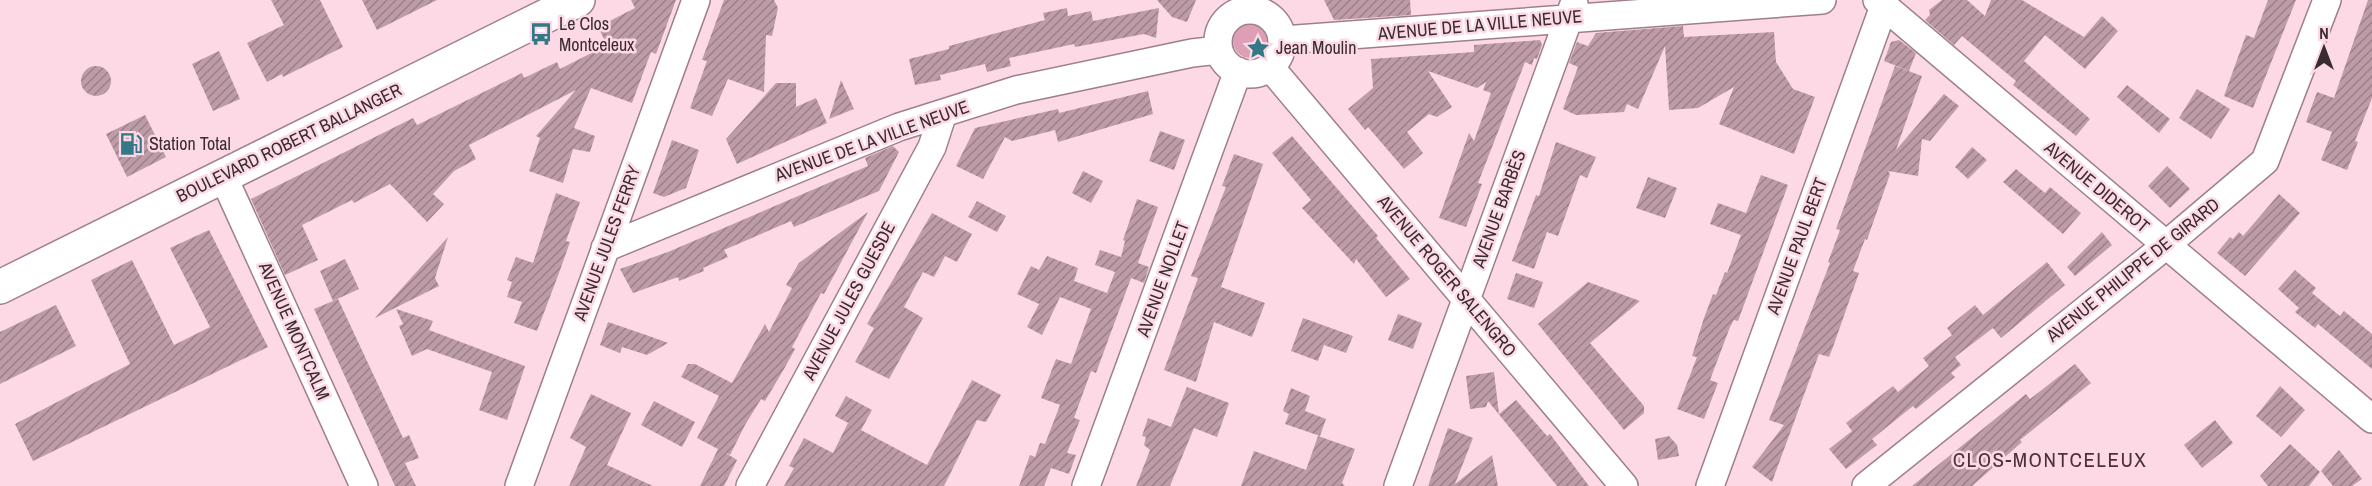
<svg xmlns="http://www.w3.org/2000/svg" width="2372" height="486" viewBox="0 0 2372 486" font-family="'Archivo Narrow',sans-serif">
<defs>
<pattern id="building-hatch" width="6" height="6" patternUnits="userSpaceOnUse" patternTransform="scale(1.5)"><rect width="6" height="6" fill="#bd9ca8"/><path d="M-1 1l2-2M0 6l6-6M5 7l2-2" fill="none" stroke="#9b7f89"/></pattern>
</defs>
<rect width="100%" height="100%" fill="#fdd9e6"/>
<path fill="#dc9fb6" d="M1233 41a17 17 0 1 1 34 0a17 17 0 1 1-34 0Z"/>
<path fill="url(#building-hatch)" d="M271 0H320L343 47 283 77 282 74 267 82 247 43 284 25Z
M362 0H437L377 30Z
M631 0H676L656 54 651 52 632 103 591 88 574 128 595 136 590 152 573 149 563 183 529 171 540 138 536 136 576 90 469 145 476 159 454 171 433 194 444 204 427 222 390 184 354 203 352 200 302 225 318 260 285 275 251 199 413 118 417 125 522 73 524 78 557 62 560 69 607 45 598 27 635 8Z
M724 0H774L778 8 772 36 766 35 764 92 728 79 712 116 690 108 707 61 702 60Z
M1157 0H1196L1187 22 1172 17Z
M1324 0H1410L1411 15 1334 20Z
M1942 0H1967L1985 16 1991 0H2022L2084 37 2102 16 2118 31 2085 69 2045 35 2024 61 2090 119 2076 136 2013 85 2016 81 1962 36 1954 45 1925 20 1930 15 1929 10Z
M2268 0H2296L2253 108 2224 96 2246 35 2254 38Z
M2368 0H2372V98L2355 141 2358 142 2347 170 2321 160 2332 132 2306 122 2317 92 2334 98Z
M1067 8 1068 16 1091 11 1093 21 1159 8 1156 38 1144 34 1075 47 1074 44 1009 58 1011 66 987 72 985 64 940 75 941 80 915 85 909 59 949 49V46L1045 20 1043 13Z
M1683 26 1684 37 1774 32 1776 62 1793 89 1815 97 1794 154 1719 124 1734 87 1698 108 1669 110 1665 46 1638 109 1627 104 1624 112 1576 115 1563 109 1578 67 1569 63 1577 42 1588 46 1596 33Z
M1540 40 1542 45 1537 59 1534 58 1532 65 1525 62 1501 124 1478 183 1482 184 1466 227 1439 218 1469 133 1474 141 1491 93 1483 90 1486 82 1477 88 1428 71 1452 107 1437 117 1429 114 1407 132 1423 153 1404 169 1368 127 1365 130 1348 109 1373 88 1371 59 1474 52V45Z
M1899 40 1916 53 1909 71 1884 61 1891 42Z
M219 51 240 99 213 111 192 64Z
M81 81a15 15 0 1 1 30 0a15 15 0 1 1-30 0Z
M1895 66 1922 76 1896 150 1944 94 1959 106 1930 141 1922 139 1918 176 1888 171 1890 174 1867 240 1865 239 1853 271 1859 273 1833 347 1829 357 1819 354 1772 482 1752 467 1784 425 1769 420 1830 263 1828 262 1840 230 1836 229Z
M841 80 854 109 829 119Z
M776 83H796V107L816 98 827 123 737 164 726 139Z
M2127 85 2170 119 2159 133 2117 97Z
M2197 89 2230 109 2211 139 2179 118Z
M1148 91 1153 114 1058 142 1055 130 1012 141 1005 137 983 179 956 166 975 128 1058 109 1059 113Z
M145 115 166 157 127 177 106 134Z
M1160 131 1185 140 1174 170 1149 161Z
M1292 136 1378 236 1376 238 1410 279 1386 297 1356 259 1354 264 1302 208 1311 200 1272 153Z
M672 140 699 150 686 188 664 197 653 193Z
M1556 142 1596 157 1587 178 1580 175 1558 236 1547 232 1534 269 1512 261 1536 195 1539 196Z
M893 146 899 152 879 191 794 227 791 221 724 250 728 257 703 268 704 271 679 281 678 277 633 293 620 269 668 252 868 166 865 158Z
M1972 147 1987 160 1968 179 1955 167Z
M1234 154 1263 164 1221 287 1265 303 1252 337 1214 322 1196 382 1164 370 1198 278 1191 276 1226 187 1222 186Z
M2167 166 2190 189 2170 208 2148 186Z
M2016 169 2045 193 2050 187 2081 213 2063 234 2003 182Z
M1083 171 1103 181 1091 203 1072 193Z
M1761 175 1788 185 1738 321 1734 320 1730 327 1710 380 1718 383 1704 419 1677 409 1697 357 1692 356 1704 318 1713 294 1716 295 1725 272 1727 273 1741 235 1710 224 1718 203 1746 213Z
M1648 177 1677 188 1665 218 1636 208Z
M556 193 580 202 566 241 570 242 559 273 537 331 514 323 522 302 507 297 512 282 507 280 516 257 533 263Z
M2279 194 2300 213 2245 276 2217 253 2230 237 2233 239 2239 232 2243 236Z
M1137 199 1158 207 1138 263 1149 267 1144 283 1131 278 1096 373 1091 371 1074 418 1080 420 1067 453 1076 455 1069 474 1051 468 1044 486H1019L1030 455 1035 457 1040 443 1045 444 1060 405 1041 398 1056 359 1071 364 1091 309 1060 297 1042 335 1027 327 1039 304 1017 294 1031 266 1039 270 1047 256 1078 268 1074 281 1107 293 1115 272 1095 265 1100 250 1121 257 1125 241 1123 240Z
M977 201 1006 216 997 232 968 217Z
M868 212 824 294 821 293 792 347 795 349 784 369 765 401 761 399 745 425 730 455 724 452 737 460 724 486H700L718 449 697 438 719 396 681 377 688 364H695L732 383 765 324 769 332 792 288 786 285 799 263Z
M932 213 972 234 957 262 945 256 934 277 923 272 904 307 923 318 889 379 855 362 874 328 867 324Z
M209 230 268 347 33 461 15 424 130 364 91 280 132 260 174 345 210 327 170 248Z
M2102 232 2112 245 2075 276 2067 267Z
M448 237 435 278 439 286 375 318Z
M345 259 359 289 333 301 320 271Z
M2047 262 2065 285 2001 338 1993 328 1955 357 1961 365 1951 373 1955 377 1916 409 1913 406 1872 439 1877 445 1846 469 1829 449 1852 431 1846 423 1893 386 1898 392 1929 366 1923 358 1952 335 1947 328 1975 305 1983 315Z
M2295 270 2316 288 2312 293 2340 316 2344 311 2372 334V369L2318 324 2315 328 2295 312 2299 308 2278 289Z
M1516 273 1543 282 1534 308 1507 299Z
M1588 282 1640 301 1590 343 1644 406V413L1624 430 1538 324Z
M338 299 403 438 409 435 419 458 405 463 416 486H395L314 309Z
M56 305 76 346 0 384V332Z
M396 309 433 321 429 330 525 366 507 420 479 410 492 372 427 349 412 356 399 326 403 324Z
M1398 314 1422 323 1413 349 1388 340Z
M1303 318 1353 336 1346 353 1324 345 1318 361 1291 351Z
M608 322 649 336 668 343 647 355 622 347 620 353 600 345Z
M2075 364 2091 383 2020 440 2022 442 1972 486H1912L2026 394 2030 399Z
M1494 372 1499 414 1516 400 1547 436 1550 434 1589 486H1557L1488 401 1486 407 1470 409 1466 376Z
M972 380 1001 395 986 422 977 420 944 486H784L794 468 789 466 804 438 833 453 848 423 854 426 835 416 846 396 872 410 861 430 927 465Z
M2280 386 2305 410 2281 437 2256 416Z
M1187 387 1229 403 1217 437 1194 428 1170 486H1136L1150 450 1144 445 1146 437 1142 436 1148 418 1171 427Z
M1291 388 1310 396 1305 411 1326 419 1320 436 1285 424 1289 414 1283 411Z
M591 394 631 413 607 465 653 486H569L586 447 570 438Z
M654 401 695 422 682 447 641 425Z
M2215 420 2233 443 2202 468 2184 445Z
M1448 428 1473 438 1455 484 1492 455 1498 486H1428Z
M1318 436 1355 449 1342 483 1345 486H1241L1254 451 1306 470Z
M1669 436 1677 445 1679 456 1658 460 1655 439Z
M2290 444 2320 472 2309 486H2268L2260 476Z
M2339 450 2362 479 2352 486H2333L2321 471Z"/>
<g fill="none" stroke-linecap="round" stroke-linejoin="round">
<g stroke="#9f7f8b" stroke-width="30">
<path id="minor" d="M1877 0 2372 419
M1218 42a32 32 0 1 1 64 0a32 32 0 1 1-64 0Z
M1283 40 1822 0
M1270 67 1624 486
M223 176 364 486
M605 248 899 127 1016 90 1192 53 1219 50
M519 486 696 0
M750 486 932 147 943 113
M1086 486 1238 71
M1398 486 1574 4
M1710 486 1884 6
M1866 486 2154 255 2265 161 2327 0"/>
</g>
<g stroke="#9f7f8b" stroke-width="36">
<path id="major" d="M0 287 578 0"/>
</g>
<use href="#minor" stroke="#fff" stroke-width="27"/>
<use href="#major" stroke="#fff" stroke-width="33"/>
</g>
<defs>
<g id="bus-bare" transform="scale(1.8)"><path d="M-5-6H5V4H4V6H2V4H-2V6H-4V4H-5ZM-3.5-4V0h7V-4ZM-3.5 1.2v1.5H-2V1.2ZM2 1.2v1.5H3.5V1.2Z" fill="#347887" stroke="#fdd9e6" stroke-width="2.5" paint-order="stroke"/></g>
<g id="sight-bare" transform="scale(1.8)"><path d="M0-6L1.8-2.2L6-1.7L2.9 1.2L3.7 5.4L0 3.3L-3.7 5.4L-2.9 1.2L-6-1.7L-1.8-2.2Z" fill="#347887" stroke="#fdd9e6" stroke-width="2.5" paint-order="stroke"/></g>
<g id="fuel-bare" transform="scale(1.8)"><path d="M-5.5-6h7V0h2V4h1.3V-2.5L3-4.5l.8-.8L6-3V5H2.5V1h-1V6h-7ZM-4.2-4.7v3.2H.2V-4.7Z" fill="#347887" stroke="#fdd9e6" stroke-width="2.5" paint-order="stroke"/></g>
</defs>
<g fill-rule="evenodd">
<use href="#bus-bare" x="541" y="34"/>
<use href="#sight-bare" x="1258" y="48"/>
<use href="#fuel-bare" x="131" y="144"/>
</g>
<g text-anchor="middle" stroke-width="5" stroke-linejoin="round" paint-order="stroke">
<g font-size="18" fill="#392c30" stroke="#fdd9e6" text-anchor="start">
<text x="559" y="30">Le Clos<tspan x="559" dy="21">Montceleux</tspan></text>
<text x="1276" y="54">Jean Moulin</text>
<text x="149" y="150">Station Total</text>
</g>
<g font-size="18" fill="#392c30" stroke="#fdd9e6">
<text transform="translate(1480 25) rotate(-5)" y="6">AVENUE DE LA VILLE NEUVE</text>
<text transform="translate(872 141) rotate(-20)" y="6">AVENUE DE LA VILLE NEUVE</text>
<text transform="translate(289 143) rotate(-26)" y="6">BOULEVARD ROBERT BALLANGER</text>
<text transform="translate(2097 187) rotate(40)" y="6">AVENUE DIDEROT</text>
<text transform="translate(1499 209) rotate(-70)" y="6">AVENUE BARBÈS</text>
<text transform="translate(607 243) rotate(-70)" y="6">AVENUE JULES FERRY</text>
<text transform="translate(1797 246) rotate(-70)" y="6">AVENUE PAUL BERT</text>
<text transform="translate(2133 270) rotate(-39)" y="6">AVENUE PHILIPPE DE GIRARD</text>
<text transform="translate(1447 276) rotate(50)" y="6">AVENUE ROGER SALENGRO</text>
<text transform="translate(1163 279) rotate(-70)" y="6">AVENUE NOLLET</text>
<text transform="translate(849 301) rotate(-62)" y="6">AVENUE JULES GUESDE</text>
<text transform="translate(294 331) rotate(66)" y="6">AVENUE MONTCALM</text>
</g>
<g font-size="21" letter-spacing="1.5" fill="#4b313b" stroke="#fdd9e6">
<text x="2050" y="467">CLOS-MONTCELEUX</text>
</g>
</g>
<g transform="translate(2324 48)" stroke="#fdd9e6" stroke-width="4.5" paint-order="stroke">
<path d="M0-4.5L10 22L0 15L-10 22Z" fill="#392c30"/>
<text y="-9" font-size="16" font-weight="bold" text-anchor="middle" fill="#392c30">N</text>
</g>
</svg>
